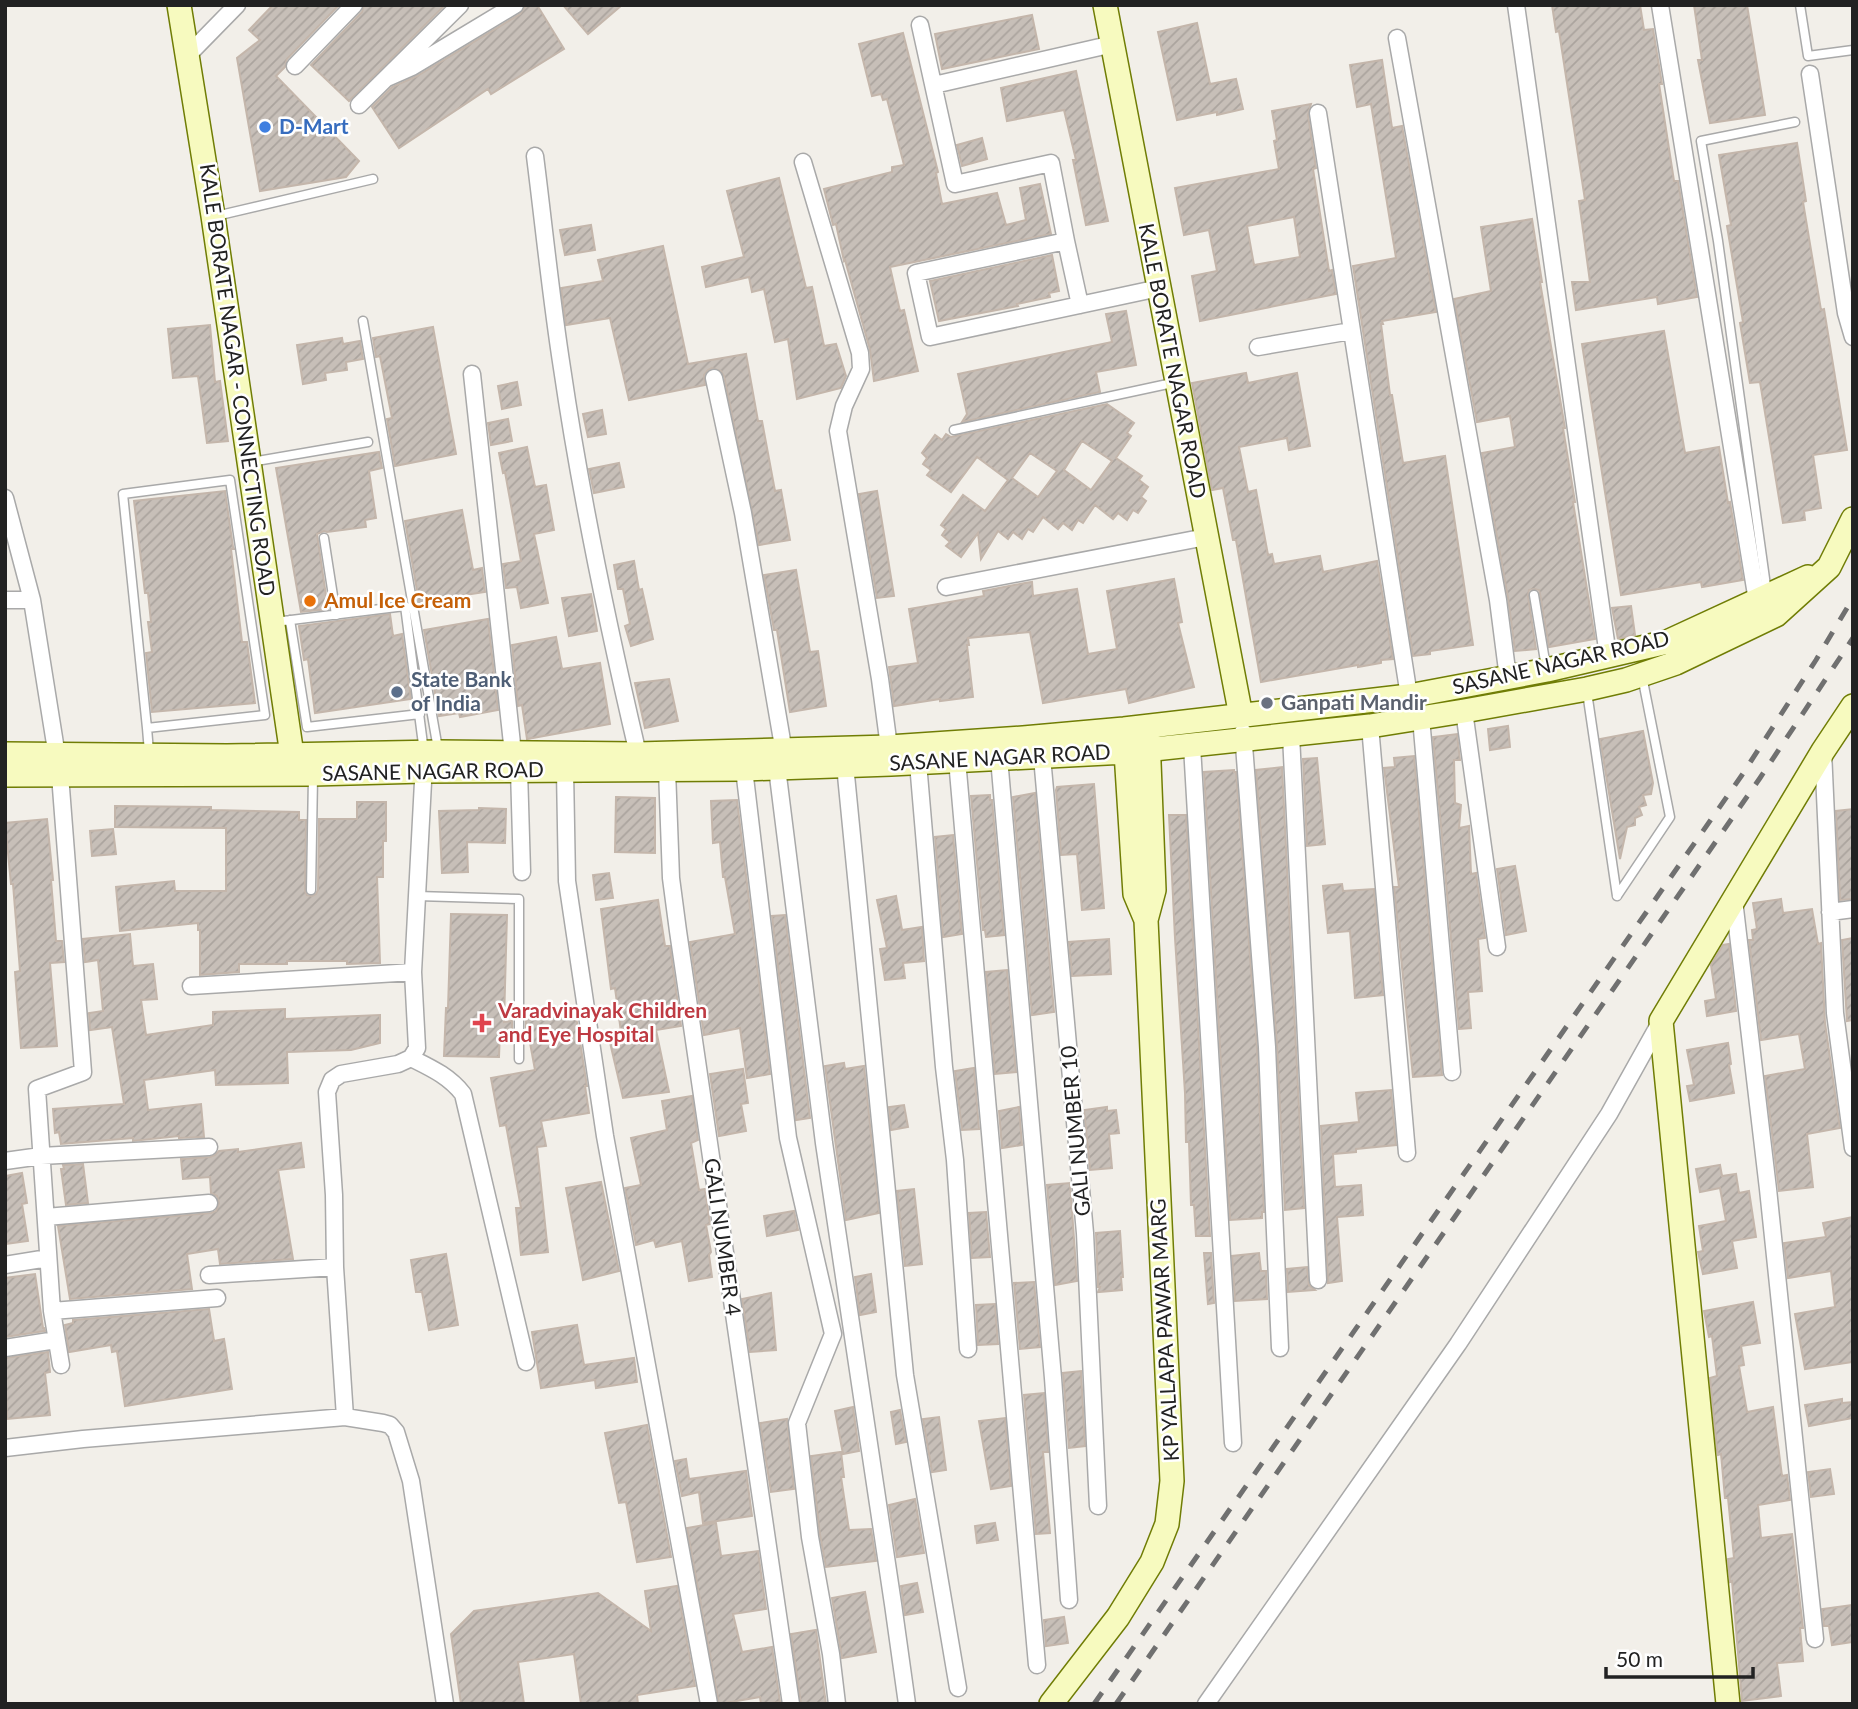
<svg xmlns="http://www.w3.org/2000/svg" width="1858" height="1709" viewBox="0 0 1858 1709" font-family="Lato,sans-serif">
<defs>
<pattern id="building-hatch" width="6" height="6" patternUnits="userSpaceOnUse" patternTransform="scale(1.75)"><rect width="6" height="6" fill="#c7bfb8"/><path d="M-1 1l2-2M0 6l6-6M5 7l2-2" fill="none" stroke="#aba49e"/></pattern>
</defs>
<rect width="100%" height="100%" fill="#f2efe9"/>
<path fill="url(#building-hatch)" stroke="#c4b6ab" stroke-width="2" fill-rule="evenodd" d="M273 5H339L287 59 285 67 276 76 359 161 346 177 260 191 237 58 260 40 249 30Z
M364 5H445L349 101 311 65 362 12Z
M526 5H537L564 49 491 94 488 89 399 148 372 107 392 87 417 76 520 14Z
M563 5H622L588 34Z
M1552 5H1640L1644 30 1653 29 1662 84H1659L1674 181H1678L1697 297 1658 304 1657 297 1576 310 1572 282H1590L1579 201 1585 200 1559 31 1556 32Z
M1694 5H1747L1765 115 1710 123 1698 60H1702Z
M1032 15 1039 49 942 69 935 34Z
M1197 23 1210 84 1236 79 1243 109 1217 115V112L1177 120 1158 32Z
M903 33 938 172 936 173 942 204 997 193 1006 225 1026 220 1020 188 1040 184 1051 234 890 267 900 311 904 310 918 371 874 381 870 350 845 260 844 261 836 224 833 225 824 189 892 172V167L904 165 887 99 883 100 881 94 872 96 859 44Z
M1382 60 1392 128 1402 126 1436 312 1382 321 1383 324H1381L1390 395H1392L1403 463 1445 456 1473 645 1430 651V654L1413 656 1353 266 1396 258 1371 104 1357 107 1350 65Z
M1076 71 1108 221 1086 225 1073 160H1076L1064 110 1007 121 1001 88Z
M1311 104 1308 115 1316 168 1313 169 1329 271 1332 270 1336 294 1200 321 1192 276 1217 271 1209 230 1184 235 1175 188 1279 169 1274 141 1277 140 1272 111ZM1294 217 1300 257 1254 265 1247 226Z
M982 138 987 159 962 166 957 145Z
M1797 143 1806 201 1803 202 1821 310 1824 309 1847 450 1813 455 1821 508 1804 511 1805 520 1783 523 1760 382 1750 383 1740 323 1743 322 1727 226 1731 225 1719 155Z
M779 178 806 288 812 287 824 346 836 344 846 376 841 388 797 399 788 339 775 342 764 289 752 292 749 277 706 287 702 267 744 257 727 191Z
M1532 219 1542 282H1540L1565 428H1563L1575 502H1573L1595 639 1549 647 1540 594 1539 590 1534 589 1529 590 1528 596 1536 649 1515 651 1508 598 1482 453 1515 447 1510 416 1477 422 1454 299 1491 291 1481 227Z
M591 225 595 250 565 255 560 230Z
M663 246 688 364 746 354 758 421H762L775 491 781 490 790 540 759 545 724 376 721 371 712 368 708 370 704 375 705 385 629 400 610 318 566 325 561 288 603 281 598 260Z
M1052 255 1059 291 1049 293 1050 297 1017 304 1018 306 939 321 930 281Z
M1126 311 1136 365 1096 372 1100 392 962 422 967 414 958 374 1112 342 1106 314Z
M210 325 215 382 220 381 228 441 207 443 198 376 173 378 168 329Z
M433 327 456 454 395 466 387 419 392 418 380 356 376 357 373 338Z
M1664 331 1685 453 1719 447 1728 503 1730 502 1743 580 1702 587 1701 582 1621 595 1582 344Z
M342 338 343 344 360 341 363 359 346 362 347 370 325 373 326 380 303 384 297 345Z
M1246 373 1248 383 1297 373 1310 446 1289 450 1287 438 1239 447 1248 492 1256 490 1268 555 1272 554 1274 564 1320 556 1323 572 1377 561 1393 659 1381 660V663L1358 667V665L1261 682 1236 540H1233L1223 488 1212 490 1192 383Z
M517 382 521 405 502 409 498 386Z
M1107 404 1134 423 1127 433 1131 436 1116 458 1142 476 1139 480 1148 487 1141 497 1146 501 1138 513 1133 510 1127 520 1118 513 1113 519 1095 505 1083 523 1078 520 1072 530 1063 523 1058 529 1043 517 1033 532 1028 529 1022 539 1013 532 1008 539 998 531 981 559 978 533 961 557 946 546 950 542 942 535 946 529 941 525 963 495 985 511 1008 480 977 457 951 492 927 475 931 470 923 464 927 458 922 453 935 435 942 440 946 434 951 437ZM1082 441 1112 461 1091 490 1064 470ZM1030 453 1057 471 1038 497 1012 478Z
M602 410 606 434 588 437 583 414Z
M508 419 512 441 491 445 488 423Z
M527 447 535 487 546 485 554 530 534 534 548 603 521 608 517 587 506 588 503 564 521 561 505 472 503 473 499 453Z
M379 452 382 468 369 471 376 518 365 520 366 527 327 532 324 531 317 534 328 609 301 612 276 468Z
M619 463 624 487 594 493 589 469Z
M225 491 233 547 234 549H231L242 642H247L255 703 152 712 146 653 152 652 148 622H151L148 593H145L134 501Z
M877 491 894 596 877 598 859 494Z
M462 510 473 570 482 568 485 592 419 602 405 521Z
M634 561 639 590 642 589 653 639 631 646 625 626 630 624 623 589H618L614 565Z
M796 570 810 652 818 651 826 706 790 712 777 630H774L764 575Z
M1174 579 1182 622 1178 623 1194 687 1129 703 1126 689 1043 703 1030 632 968 638 969 645H967L973 697 940 701V699L894 706 889 667 918 663 909 609 984 596 983 591 1025 583 1032 582 1033 596 1077 589 1088 654 1117 649 1107 591Z
M591 594 597 631 569 636 562 598Z
M1631 606 1635 635 1618 639 1612 608Z
M390 614 393 636 402 634 411 699 315 713 308 659 304 660 299 626Z
M488 619 498 710 460 717 459 713 439 716 424 630Z
M556 637 562 669 600 663 610 724 527 739 522 705 518 706 512 645Z
M669 679 678 721 645 728 635 683Z
M1508 726 1510 747 1490 750 1488 729Z
M1643 731 1653 783 1651 794 1643 795 1646 805 1639 807 1642 815 1635 818V825L1627 827 1620 859 1600 739Z
M1457 734 1460 760H1454L1455 803 1461 805 1459 828 1469 826 1471 874 1476 873 1485 938 1478 939 1482 991 1468 992 1471 1028 1459 1029 1433 737Z
M1414 756 1442 1075 1413 1077 1394 887H1399L1384 768 1395 767 1394 758Z
M1317 758 1325 844 1307 846 1303 759Z
M1282 767 1304 1208 1285 1210 1277 1046 1256 770Z
M1234 770V772H1236L1257 1048 1264 1212H1262V1218L1230 1220 1204 772Z
M1094 784 1104 908 1082 910 1077 854 1061 855 1056 790 1057 787Z
M1035 793 1054 1012 1032 1015 1013 797Z
M990 795V800H992L1004 935 986 937 985 930H983L971 796Z
M616 797 655 798V853L615 852Z
M737 800 770 1074 747 1078 740 1028 704 1035 690 942 735 934 725 877H723L720 842 713 843 711 801Z
M357 802H386V841H383V877H377L380 963 347 964V961H287V964H239V972L200 975V930H198V923L120 931 116 887 174 881 175 891H226V828L115 827V806L211 807V810L299 812V820H306L305 891 307 895 312 896 316 894 318 890 319 819H357Z
M479 808 506 809 505 843 467 842 468 872 442 873 439 811 479 810Z
M1853 809V899L1840 900 1836 811Z
M1169 815H1186L1210 1236H1196L1194 1205H1191L1189 1142H1186L1185 1093 1175 938Z
M47 819 53 880H51L56 941H62L64 962 50 963 57 1046 21 1048 15 972 20 971 13 884H11L5 823Z
M113 829 116 854 92 856 90 831Z
M953 835 962 934 943 937 935 837Z
M1515 866 1526 931 1506 935 1497 869Z
M609 873 613 898 596 900 593 875Z
M1342 884 1343 891 1374 889 1383 995 1355 998 1350 931 1328 933 1323 886Z
M896 896 902 930 922 927 924 961 903 963 905 978 885 980 880 949 887 948 877 900Z
M1781 899 1783 913 1812 909 1818 944 1821 943 1825 1023 1840 1128 1807 1134 1813 1187 1779 1191 1765 1076 1805 1069 1799 1034 1761 1040 1749 940H1753L1752 930 1757 929 1753 903Z
M658 900 665 946H670L681 1026 656 1030 669 1092 623 1098 608 1034 621 1032 615 988 611 989 601 909Z
M451 914 507 915 504 1022 512 1021V1031H500L499 1057 444 1056 446 1008H448Z
M785 915 810 1118 796 1120 772 916Z
M130 934 133 966 153 964 157 999 141 1000 146 1035 213 1025V1012L285 1009V1019L380 1015V1043L351 1050 287 1052 288 1083 216 1085 215 1070 144 1080 148 1110 201 1104 204 1137 179 1138V1136L133 1141V1138L61 1144 59 1132 55 1133 53 1109 124 1104 112 1027 90 1030 89 1013 103 1011 98 960 85 962 83 939Z
M1853 938V1020L1847 1021 1842 940Z
M1109 939 1111 974 1072 976 1069 942Z
M1729 944 1736 1011 1707 1016 1705 1001 1716 999 1711 965 1723 945Z
M1007 970 1016 1072 995 1074 986 972Z
M575 1010 587 1086H585L589 1113 541 1121 546 1146 537 1147 548 1252 521 1255 516 1208H521L506 1125 500 1126 491 1078 535 1070 528 1032 526 1031V1018Z
M1728 1043 1731 1064 1729 1065 1734 1093 1690 1101 1687 1086 1694 1085 1687 1050Z
M844 1063 845 1069 864 1066 879 1213 846 1220 825 1066Z
M974 1068 979 1129 962 1130 955 1071Z
M743 1069 748 1103 741 1104 746 1131 719 1136 710 1074Z
M1391 1090 1396 1145 1356 1149V1152L1333 1154 1335 1187 1361 1185 1363 1215 1337 1217 1342 1281 1328 1283 1321 1126 1359 1122 1356 1093Z
M692 1096 698 1140 691 1143 699 1190 705 1189 710 1224 706 1225 711 1252 709 1255 712 1277 689 1281 682 1241 656 1247 654 1240 636 1245 625 1188 641 1185 631 1138 667 1130 662 1101Z
M904 1105 908 1127 891 1130 889 1107Z
M1019 1107 1022 1145 1002 1148 999 1111Z
M1107 1107V1111L1116 1110 1119 1133 1109 1134 1112 1168 1090 1170 1084 1110Z
M301 1143 304 1167 278 1170 293 1259 220 1264 218 1249 187 1254 192 1289 70 1299 58 1226 211 1213 216 1211 219 1203 217 1196 211 1193 210 1177 183 1179 181 1159 210 1157 215 1155 219 1151 238 1149V1152Z
M83 1164 88 1203 66 1205 61 1169H64L63 1165Z
M1720 1165 1722 1176 1736 1174 1739 1193 1749 1191 1756 1237 1732 1241 1737 1268 1703 1274 1698 1252 1703 1251 1699 1226 1726 1221 1720 1188 1700 1192 1696 1169Z
M22 1173 27 1203 22 1204 28 1241 5 1244V1176Z
M601 1182 619 1271 583 1280 566 1188Z
M1070 1183 1077 1281 1055 1285 1047 1185Z
M914 1189 922 1264 905 1266 897 1191Z
M794 1211 798 1230 767 1236 764 1216Z
M986 1212 990 1257 972 1258 969 1213Z
M1853 1217V1362L1805 1369 1795 1314 1835 1307 1831 1271 1788 1278 1784 1243 1826 1237 1823 1223Z
M1120 1231 1123 1277H1121L1122 1290 1098 1292 1100 1287H1098L1096 1233Z
M1204 1253H1211L1214 1303 1208 1304Z
M1259 1253 1261 1271H1266L1267 1299 1235 1301 1232 1256Z
M446 1254 458 1325 429 1330 422 1292H416L411 1260Z
M1307 1267 1309 1285 1315 1290 1288 1292 1287 1269Z
M35 1274 43 1328H44L45 1331 5 1337V1278Z
M871 1274 876 1312 860 1315 855 1277Z
M1034 1282 1040 1347 1020 1349 1014 1283Z
M771 1293 776 1350 750 1352 742 1299Z
M1753 1302 1760 1343 1741 1346 1744 1365 1739 1366 1747 1412 1773 1407 1782 1476 1787 1475 1790 1500 1758 1505 1761 1538 1792 1534 1803 1628H1800L1803 1661 1777 1663 1781 1696 1742 1701 1732 1581 1730 1582 1728 1559 1734 1558 1728 1498H1725L1721 1454 1718 1455 1717 1450 1710 1378 1717 1376 1712 1336 1709 1337 1704 1311Z
M995 1304 998 1344 978 1345 976 1305Z
M209 1309 214 1341 224 1339 232 1389 125 1406 117 1351 112 1352 111 1345 69 1352 65 1325 73 1323V1320Z
M577 1325 584 1365 634 1358 637 1382 596 1388 595 1380 541 1388 532 1332Z
M48 1352 50 1372 45 1373 50 1415 7 1419 5 1358Z
M1081 1371 1085 1446 1069 1448 1063 1373Z
M1044 1393 1048 1452H1043L1050 1533 1036 1534 1024 1395Z
M1842 1399V1403L1853 1402V1418L1809 1426 1805 1405Z
M853 1407 859 1451 843 1454 835 1411Z
M900 1410 906 1442 896 1444 891 1412Z
M939 1417 946 1470 932 1472 923 1419Z
M1005 1418 1011 1486 991 1489 979 1421Z
M787 1419 794 1489 771 1492 760 1423Z
M647 1425 671 1557 637 1562 626 1502 619 1503 605 1433Z
M841 1452 844 1477H841L849 1530 871 1529 876 1561 826 1567 820 1535 811 1456Z
M686 1459 689 1479 746 1471 752 1516 703 1523 699 1492 682 1496 675 1461Z
M1830 1469 1834 1494 1811 1497 1808 1472Z
M915 1499 924 1553 897 1557 889 1505Z
M716 1523 721 1556 758 1551 766 1609 733 1614 742 1652 772 1647 780 1702 761 1704 760 1697 719 1704 687 1528Z
M995 1523 998 1540 977 1543 975 1526Z
M917 1583 923 1612 905 1615 901 1586Z
M677 1586 695 1686 637 1695 638 1704H581L574 1654 518 1662 524 1704H461L451 1634 474 1611 598 1593 651 1631 645 1591Z
M865 1592 876 1652 842 1658 832 1598Z
M1853 1605V1642L1832 1645 1829 1626H1824L1822 1609Z
M1064 1617 1068 1643 1046 1646 1044 1620Z
M816 1630 826 1704H801L791 1634Z"/>
<g fill="none" stroke-linecap="round" stroke-linejoin="round">
<g stroke="#a9a9a9" stroke-width="11">
<path id="lane" d="M1800 5 1808 56 1853 50
M216 216 373 179
M363 321 438 749
M954 430 1177 382
M251 462 368 442
M324 538 336 615
M1767 593 1718 241 1701 141 1795 122
M1534 595 1546 667
M290 620 307 727 420 714
M275 622 405 606 424 752
M1587 692 1617 896
M147 728 265 715 230 480 123 494 147 728 149 752
M311 890 313 777
M417 896 519 899V1059
M1617 896 1670 817 1642 676"/>
</g>
<g stroke="#a9a9a9" stroke-width="19">
<path id="street" d="M1516 5 1608 656
M1660 5 1757 601
M920 25 955 184 1051 163 1066 241
M1397 38 1498 600 1508 678
M188 55 237 5
M295 66 354 5
M1810 74 1846 313 1853 337
M387 78 412 67 515 5
M934 85 1113 44
M359 105 460 5
M1318 113 1409 696
M535 156C544 227 551 298 562 368 581 498 608 626 638 754
M803 162 860 353 861 369 844 406 838 431 880 679 889 747
M1080 305 1066 241 916 273 930 337 1159 288
M1258 347 1351 331
M472 374 513 753
M714 378 743 513 785 758
M5 498 32 600 60 775 83 1072 37 1089 52 1311 61 1365
M946 587 1206 537
M5 600H32
M1464 711 1497 947
M1421 718 1452 1072
M1370 726 1407 1153
M1243 732 1267 1047 1280 1348
M1291 735 1318 1280
M1192 746 1233 1443
M1823 751 1835 1013 1853 1148
M1042 757 1085 1233 1098 1506
M999 758 1053 1378 1069 1600
M957 760 1037 1665
M918 763 944 1067 955 1160 968 1349
M845 765 905 1375 958 1688
M777 768 824 1143 893 1604 907 1704
M744 769 788 1138 833 1334 797 1423 810 1537 831 1654 837 1704
M519 770 522 872
M667 770 671 878 678 931 791 1704
M565 771 567 881 605 1136 709 1704
M1734 900 1768 1189 1815 1639
M1830 912 1853 909
M191 986 413 972
M411 1058C431 1068 449 1076 463 1094L526 1362
M5 1161 41 1156 209 1147
M46 1217 209 1203
M5 1265 48 1258
M209 1275 335 1267
M52 1311 217 1298
M5 1348 56 1340
M345 1417 335 1267 334 1195 327 1092 332 1080 341 1074 398 1064 411 1058 417 1048 413 972 424 763
M5 1448 83 1439 345 1417 383 1423 390 1425 396 1432 411 1481 445 1704
M1206 1704 1458 1344 1609 1114 1661 1021"/>
</g>
<g stroke="#707d05" stroke-width="26">
<path id="secondary" d="M179 5 213 216 292 755
M1105 5 1241 716
M1125 736 1135 894 1146 920
M5 754 227 756 439 752 638 754 889 747 1023 738 1124 729 1409 696 1547 670 1667 642 1808 577
M5 775 313 774 424 771 744 769 891 764 1126 752 1370 726 1464 711 1587 689 1626 680 1676 663 1776 615 1829 567 1853 519
M1051 1704 1118 1617 1152 1562 1167 1524 1172 1481 1146 920 1154 890 1148 737
M1728 1704 1661 1021 1823 751 1853 706"/>
</g>
<use href="#lane" stroke="#fff" stroke-width="8"/>
<use href="#street" stroke="#fff" stroke-width="16"/>
<use href="#secondary" stroke="#f7fabf" stroke-width="23"/>
<path stroke="#707070" stroke-width="5" stroke-dasharray="14 14" stroke-linecap="butt" d="M1094 1704 1742 775 1816 660 1853 598
M1116 1704 1760 778 1853 638"/>
</g>
<circle fill="#3f7fe0" stroke="#fff" stroke-width="2.5" cx="265" cy="127" r="7"/>
<circle fill="#e8710a" stroke="#fff" stroke-width="2.5" cx="310" cy="601" r="7"/>
<circle fill="#5c6f8a" stroke="#fff" stroke-width="2.5" cx="397" cy="692" r="7"/>
<circle fill="#6b7280" stroke="#fff" stroke-width="2.5" cx="1267" cy="703" r="7"/>
<path fill="#e0444e" stroke="#fff" stroke-width="2.5" d="M478.5 1012.5h7v7h7v7h-7v7h-7v-7h-7v-7h7z"/>
<g text-anchor="middle" stroke-width="5" stroke-linejoin="round" paint-order="stroke">
<g font-size="21" font-weight="bold" fill="#366cbe" stroke="#fff" text-anchor="start">
<text x="279" y="134">D-Mart</text>
</g>
<g font-size="21" fill="#222" stroke="#fff">
<text transform="translate(1172 361) rotate(79)" y="7">KALE BORATE NAGAR ROAD</text>
<text transform="translate(237 380) rotate(82)" y="7">KALE BORATE NAGAR - CONNECTING ROAD</text>
<text transform="translate(1561 663) rotate(-13)" y="7">SASANE NAGAR ROAD</text>
<text transform="translate(1000 758) rotate(-3)" y="7">SASANE NAGAR ROAD</text>
<text transform="translate(433 772) rotate(-1)" y="7">SASANE NAGAR ROAD</text>
<text transform="translate(1076 1131) rotate(-95)" y="7">GALI NUMBER 10</text>
<text transform="translate(722 1237) rotate(82)" y="7">GALI NUMBER 4</text>
<text transform="translate(1165 1330) rotate(-93)" y="7">KP YALLAPA PAWAR MARG</text>
</g>
<g font-size="21" font-weight="bold" fill="#c56008" stroke="#fff" text-anchor="start">
<text x="324" y="608">Amul Ice Cream</text>
</g>
<g font-size="21" font-weight="bold" fill="#4e5e75" stroke="#fff" text-anchor="start">
<text x="411" y="687">State Bank<tspan x="411" dy="24">of India</tspan></text>
</g>
<g font-size="21" font-weight="bold" fill="#5b616d" stroke="#fff" text-anchor="start">
<text x="1281" y="710">Ganpati Mandir</text>
</g>
<g font-size="21" font-weight="bold" fill="#be3a42" stroke="#fff" text-anchor="start">
<text x="498" y="1018">Varadvinayak Children<tspan x="498" dy="24">and Eye Hospital</tspan></text>
</g>
</g>
<rect width="1858" height="1709" fill="none" stroke="#222222" stroke-width="14"/>
<path d="M1606 1667v10h147v-10" fill="none" stroke="#222222" stroke-width="3.5"/>
<text x="1616" y="1667" font-size="21" fill="#222222" stroke="#ffffff" stroke-width="5" paint-order="stroke">50 m</text>
</svg>
